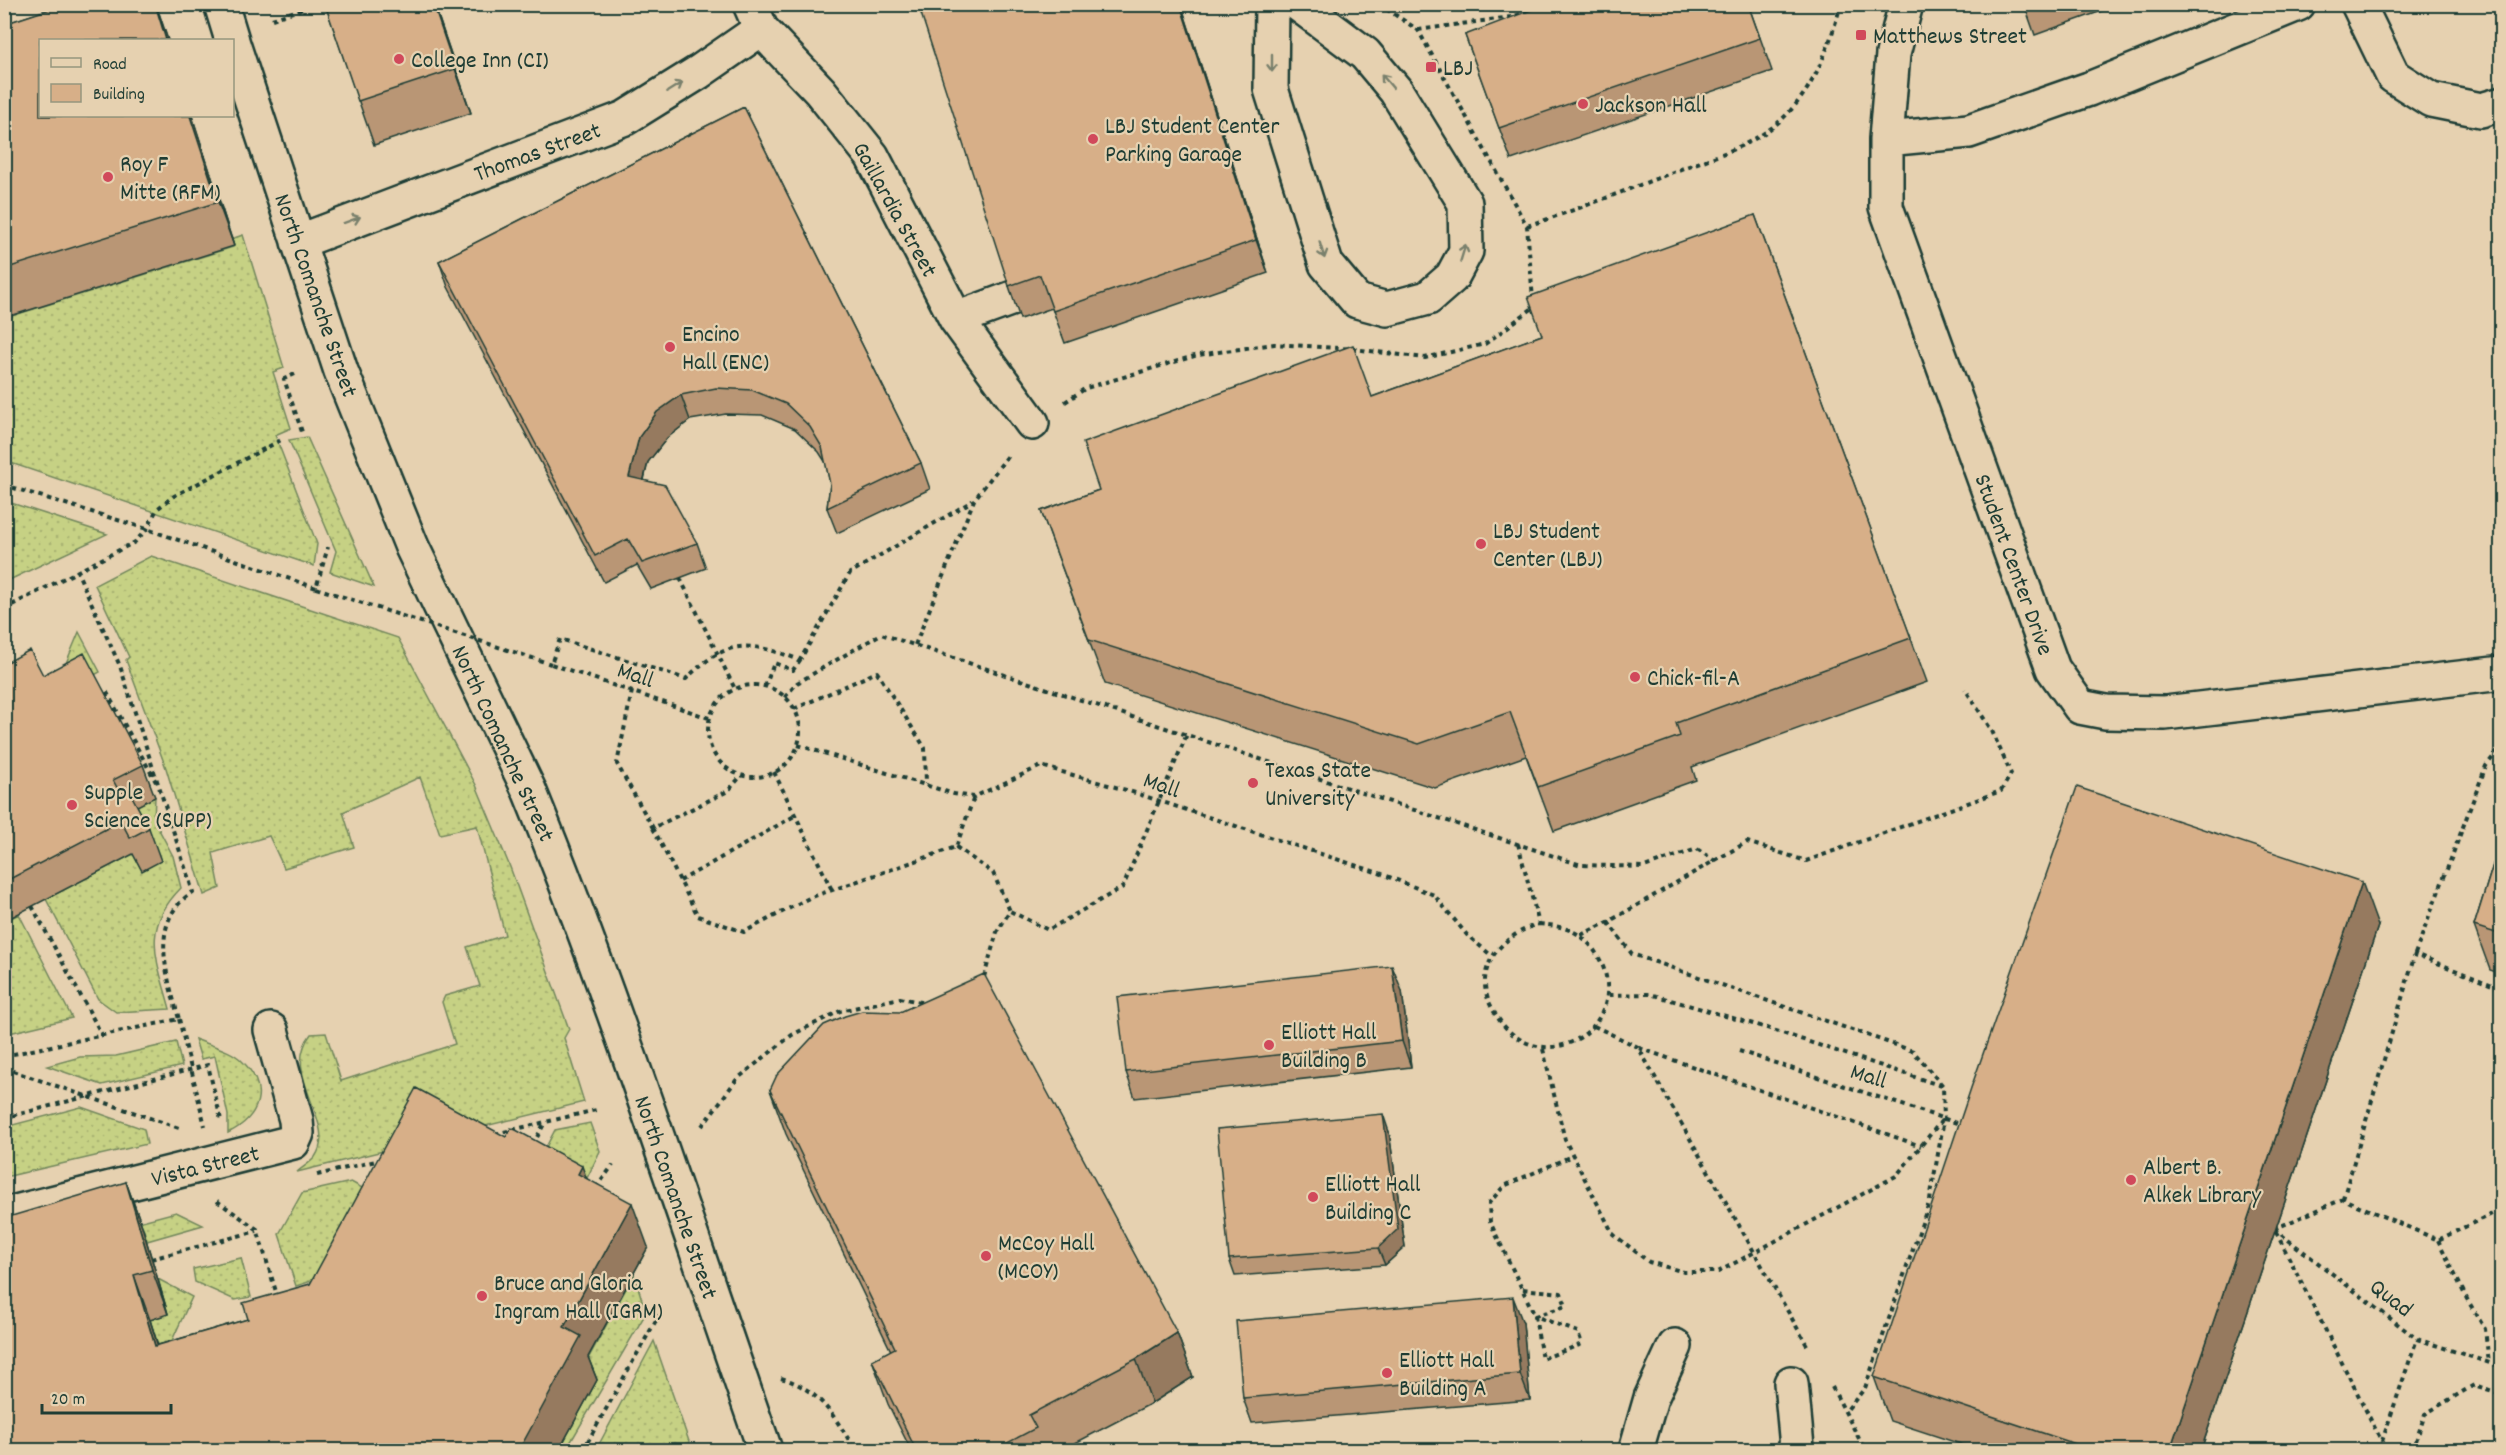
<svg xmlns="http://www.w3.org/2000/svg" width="2506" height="1455" viewBox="0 0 2506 1455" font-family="Dekko,sans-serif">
<defs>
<pattern id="grass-dots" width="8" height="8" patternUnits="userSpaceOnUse" patternTransform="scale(1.5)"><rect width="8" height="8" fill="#c6d184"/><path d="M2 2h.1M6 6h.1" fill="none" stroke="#aab473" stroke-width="1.8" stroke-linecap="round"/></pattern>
</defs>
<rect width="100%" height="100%" fill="#e6d1b0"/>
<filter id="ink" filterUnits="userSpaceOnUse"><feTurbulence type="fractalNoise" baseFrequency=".0167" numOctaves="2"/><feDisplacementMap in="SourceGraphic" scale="12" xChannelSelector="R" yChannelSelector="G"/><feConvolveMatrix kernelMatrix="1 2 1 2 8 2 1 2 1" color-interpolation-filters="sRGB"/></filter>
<g filter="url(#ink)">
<path fill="url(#grass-dots)" stroke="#72875c" stroke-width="1.5" d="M243 235 284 368 273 372 291 428 275 435 317 544 314 566 5 461V318L233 247 231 239Z
M307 437 374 587 330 572 336 551 289 440Z
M5 501 107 534 5 582Z
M151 556 398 638 476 785 510 867 569 1029 564 1038 584 1102 297 1172C303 1167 310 1163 315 1157 339 1123 279 1075 311 1034L326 1033 341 1081 455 1044 442 1002 445 996 480 986 467 947 505 935 477 826 440 834 420 777 343 812 354 847 284 868 269 836 213 853 220 888 204 895 166 768 126 660 129 657 95 585Z
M79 632 100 672 51 699Z
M155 797 154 820 173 856 181 888C140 929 157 960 170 1009L116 1012 98 999 46 899 133 854 142 871 125 812Z
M19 914 72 1018 5 1034V921Z
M195 1039C209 1045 232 1050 242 1061 270 1088 260 1117 228 1133V1115L215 1056 201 1059Z
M176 1042 182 1066 102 1085 47 1066 80 1057 116 1056Z
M81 1107 144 1129 147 1144 5 1177V1127Z
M590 1123 600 1151 577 1199 532 1174 555 1130Z
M351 1182 368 1191 321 1278 296 1286 279 1234 302 1193Z
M176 1212 203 1225 147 1241 143 1227 71 1240Z
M241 1258 251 1297 235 1300 195 1282 193 1269Z
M634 1274 646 1313 566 1450H559L581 1372Z
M158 1279 192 1297 170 1345 171 1390 150 1320 168 1314Z
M654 1341 692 1450H596Z"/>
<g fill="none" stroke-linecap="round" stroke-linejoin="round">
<g stroke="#1f3d34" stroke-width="38">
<path id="minor" d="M221 4 232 40
M750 4 761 29 820 91 872 156 956 319 1032 423
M1272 4 1271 89 1326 264 1357 301 1387 309 1428 298 1452 277 1466 251 1465 203 1396 91 1365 54 1298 4
M1906 4 1893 54 1886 139V207L2053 669 2080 707 2106 712 2165 713 2502 673
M2358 4 2393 76 2431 100 2481 110 2502 104
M232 41 341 371 412 547 529 790C617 1006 688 1230 765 1450
M1886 139 1969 131 2089 89 2298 4
M298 242 625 118 699 72 761 29
M956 319 1013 298
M4 1215 293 1142 297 1133 296 1120 271 1030
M1791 1383 1797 1447 1794 1450
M1636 1450 1651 1398 1675 1346"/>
</g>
<path stroke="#1f3d34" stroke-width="4" stroke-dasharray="4.5 4.5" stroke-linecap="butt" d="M1379 4 1418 30 1527 226 1533 300
M272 19 316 4
M1418 30 1511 17 1538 8
M1527 226C1576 210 1625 191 1673 172 1714 156 1760 145 1790 111 1818 81 1830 43 1841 4
M295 374 284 379 302 432
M1065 402 1086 388 1198 355 1274 344 1354 349 1425 358 1485 344 1534 307
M4 485 147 529 316 588 328 547
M680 578 735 689
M4 609 135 542 147 529 157 509 174 496 283 439
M915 645 974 500 1010 453
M708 731a46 46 0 1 1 92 0a46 46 0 1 1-92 0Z
M765 687 774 663 793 670 800 660
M632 691 617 764 653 828 728 791 741 776
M100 692 105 689 156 782
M785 697 797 683 881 634 1581 865 1644 867 1697 849 1715 861
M794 709 877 672 925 748 926 784
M709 718 551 664 560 639 686 679C727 638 749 641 800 660L850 573 974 500
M798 745 954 794 974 797 1041 766 1126 790 1382 874 1434 895 1467 935 1492 956
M774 772 832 890
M653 828 698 916 744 932 809 898 956 847 974 797
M1518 844 1539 924
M956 847 993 873 1010 911
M680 881 796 815
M32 906 102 1035
M1608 922 1632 954 1913 1051 1943 1086 1944 1119 1930 1200 1865 1388 1846 1411
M1539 924C1564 926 1582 931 1596 953 1642 1024 1535 1094 1491 1006 1471 967 1504 934 1539 924Z
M1581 935 1608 922 1747 842 1806 861 2001 791 2011 774 1992 731 1965 689
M2415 954 2486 766 2502 746
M984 977 997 932 1010 911 1048 930 1123 887 1187 734
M1609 995 1650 994 1767 1028 1942 1086
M179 1019 205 1126
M1594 1026 1638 1047 1808 1347
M1639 1048 1921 1146
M1543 1049 1565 1140 1613 1234 1649 1262 1684 1272H1718L1896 1176 1943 1119
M1739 1051 1963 1125
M4 1056 179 1019C167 976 147 921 193 892L120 666 77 571
M4 1068 182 1129
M4 1118 208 1065 221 1120
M702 1126 737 1079 792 1035 840 1011 900 998 926 1003
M495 1134 596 1110
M533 1145 545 1122
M317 1175 380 1160
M596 1188 613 1165
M2343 1199 2415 954 2502 989
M217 1201 257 1229 277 1295
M2274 1229 2417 1339 2502 1367
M2274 1229 2343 1199 2438 1240 2502 1209
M2276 1232 2382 1442
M2438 1240 2467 1299 2485 1329 2489 1363
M151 1259 257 1231
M1523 1289 1561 1293 1566 1306 1535 1316 1578 1332 1582 1344 1542 1359 1535 1316 1490 1222 1489 1203 1504 1186 1574 1155
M781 1378C820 1389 836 1419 855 1450
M1832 1387 1865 1450
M1073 1444 1076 1450
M703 1449V1450
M583 1450 659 1315
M2379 1450 2417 1339
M2413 1450 2425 1414 2474 1385 2502 1394"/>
<use href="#minor" stroke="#e6d1b0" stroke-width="33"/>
<path stroke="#1f3d34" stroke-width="4" stroke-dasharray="4.5 4.5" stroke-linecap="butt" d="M316 588 551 664"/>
</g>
<path fill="#b99675" stroke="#1f3d34" stroke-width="1.5" d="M65 4H156L234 246 4 318V24Z
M325 4H434L471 113 374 145Z
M1181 4 1268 273 1065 343 1052 308 1020 319 1009 286Z
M1748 4 1772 71 1511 160 1465 35Z
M2024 4H2121L2035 35Z
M744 107 921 463 930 489 837 533 827 508 830 484 826 463 819 452 795 429 762 415 726 414 690 420 667 438 648 462 644 480 697 543 706 568 651 589 637 565 604 582 448 287 439 261Z
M1755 215 1927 682 1692 767 1696 780 1554 831 1526 756 1435 788 1105 684 1041 511 1099 490 1372 397 1542 335Z
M4 664 43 675 143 765 155 797 137 806 149 828 161 861 142 871 133 854 4 921Z
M2502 836V974L2490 970 2474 926Z
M2378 926 2201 1450H1979L1890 1421 1874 1377Z
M1402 991 1411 1067 1135 1098 1126 1072Z
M770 1090 1177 1333 1193 1377 1152 1403 1062 1450H911L888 1404 872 1360 891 1351 786 1134Z
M1389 1132 1405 1247 1385 1265 1235 1276 1229 1259Z
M506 1137 586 1178 648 1247 588 1357 597 1380 559 1450H4L126 1182 142 1226 168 1314 150 1320 158 1345 248 1319 310 1284Z
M1523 1323 1530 1400 1252 1423 1243 1398Z"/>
<path fill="#967a5f" stroke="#1f3d34" stroke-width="1.5" d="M155 4H156L168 40H166Z
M433 4H434L471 113 455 69Z
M1180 4H1181L1268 273 1256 240Z
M190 116H192L234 246 218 202Z
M681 395 690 420 667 438 648 462 638 503 629 477 639 437 657 412Z
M2362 882 2378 926 2201 1450H2170Z
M1392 966 1402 991 1411 1067 1402 1041Z
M1383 1114 1389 1132 1405 1247 1385 1265 1378 1248Z
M582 1166 598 1210 578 1174Z
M126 1182 142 1226 168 1314 152 1270Z
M632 1203 648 1247 588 1357 597 1380 559 1450H519L564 1327Z
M134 1275 150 1320 171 1390 155 1346Z
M1513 1297 1523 1323 1530 1400 1520 1374Z
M1177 1333 1193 1377 1152 1403 1136 1359Z"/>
<path fill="#d7af88" stroke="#1f3d34" stroke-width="1.5" d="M65 4H155L166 40H40V116H190L218 202 4 269V24Z
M325 4H433L455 69 358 101Z
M918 4H1180L1256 240 1053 311 1040 275 1009 286Z
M1547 4H1748L1760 38 1499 128 1465 35Z
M744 107 921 463 827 508 830 484 822 447 810 427 786 404 752 390 716 388 681 395 657 412 639 437 629 477 665 485 697 543 642 563 628 539 595 556 439 261Z
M1755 215 1911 638 1676 723 1680 736 1538 787 1510 712 1419 744 1089 640 1041 511 1099 490 1083 443 1353 345 1372 397 1542 335 1528 297Z
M30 650 43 675 84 653 143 765 113 780 120 793 128 789 149 828 130 838 121 821 4 882V664Z
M2077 787 2362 882 2170 1450H2094L1874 1377 1971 1088Z
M2502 836V935L2474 926Z
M1392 966 1402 1041 1126 1072 1117 997Z
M984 974 1177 1333 1136 1359 1029 1415 1036 1428 994 1450H916L872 1360 895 1348 770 1090 777 1075 824 1025 845 1016 862 1011 900 1012Z
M416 1088 506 1137 511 1128 516 1130 582 1166 578 1174 632 1203 564 1327 581 1336 519 1450H4V1226L7 1225 5 1218 126 1182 152 1270 134 1275 155 1346 248 1319 243 1303 310 1284Z
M1383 1114 1398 1229 1378 1248 1229 1259 1217 1129Z
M1513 1297 1520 1374 1243 1398 1236 1321Z
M2502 1429V1450H2493Z"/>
<defs><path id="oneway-shaft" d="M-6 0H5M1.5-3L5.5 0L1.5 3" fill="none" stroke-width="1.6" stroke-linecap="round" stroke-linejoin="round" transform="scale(1.5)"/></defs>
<g stroke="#79806c">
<use href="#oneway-shaft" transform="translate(1272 63) rotate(90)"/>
<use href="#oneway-shaft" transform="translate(1387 81) rotate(-130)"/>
<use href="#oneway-shaft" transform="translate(675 87) rotate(-32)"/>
<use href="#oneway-shaft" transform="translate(352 220) rotate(-20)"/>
<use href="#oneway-shaft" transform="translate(1322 250) rotate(73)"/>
<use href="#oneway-shaft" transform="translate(1463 253) rotate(-73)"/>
</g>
</g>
<g fill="#d1495b" stroke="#e6d1b0" stroke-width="2">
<rect x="1855" y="29" width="12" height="12" rx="3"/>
<circle cx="399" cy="59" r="6"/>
<rect x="1425" y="61" width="12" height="12" rx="3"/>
<circle cx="1583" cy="104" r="6"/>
<circle cx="1093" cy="139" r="6"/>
<circle cx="108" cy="177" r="6"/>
<circle cx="670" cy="347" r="6"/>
<circle cx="1481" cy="544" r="6"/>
<circle cx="1635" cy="677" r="6"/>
<circle cx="1253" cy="783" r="6"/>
<circle cx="72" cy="805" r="6"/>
<circle cx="1269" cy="1045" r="6"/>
<circle cx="2131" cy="1180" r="6"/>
<circle cx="1313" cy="1197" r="6"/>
<circle cx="986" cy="1256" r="6"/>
<circle cx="482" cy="1296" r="6"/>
<circle cx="1387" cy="1373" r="6"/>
</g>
<g text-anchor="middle" stroke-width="4.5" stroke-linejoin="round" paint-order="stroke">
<g font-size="24" fill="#1f3d34" stroke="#e6d1b0" text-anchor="start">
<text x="1873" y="43">Matthews Street</text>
<text x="411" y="67">College Inn (CI)</text>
<text x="1443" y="75">LBJ</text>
<text x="1595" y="112">Jackson Hall</text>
<text x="1105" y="133">LBJ Student Center<tspan x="1105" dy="28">Parking Garage</tspan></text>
<text x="120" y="171">Roy F<tspan x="120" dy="28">Mitte (RFM)</tspan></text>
<text x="682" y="341">Encino<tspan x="682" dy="28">Hall (ENC)</tspan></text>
<text x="1493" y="538">LBJ Student<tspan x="1493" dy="28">Center (LBJ)</tspan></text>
<text x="1647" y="685">Chick-fil-A</text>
<text x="1265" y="777">Texas State<tspan x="1265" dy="28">University</tspan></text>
<text x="84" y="799">Supple<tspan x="84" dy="28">Science (SUPP)</tspan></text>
<text x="1281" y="1039">Elliott Hall<tspan x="1281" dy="28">Building B</tspan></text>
<text x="2143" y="1174">Albert B.<tspan x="2143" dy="28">Alkek Library</tspan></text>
<text x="1325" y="1191">Elliott Hall<tspan x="1325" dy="28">Building C</tspan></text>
<text x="998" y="1250">McCoy Hall<tspan x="998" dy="28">(MCOY)</tspan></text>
<text x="494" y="1290">Bruce and Gloria<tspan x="494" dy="28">Ingram Hall (IGRM)</tspan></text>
<text x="1399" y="1367">Elliott Hall<tspan x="1399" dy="28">Building A</tspan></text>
</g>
<g font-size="24" fill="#1f3d34" stroke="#e6d1b0">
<text transform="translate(537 151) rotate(-20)" y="8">Thomas Street</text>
<text transform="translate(896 209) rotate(61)" y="8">Gaillardia Street</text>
<text transform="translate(317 295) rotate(71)" y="8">North Comanche Street</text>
<text transform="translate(2015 564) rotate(70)" y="8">Student Center Drive</text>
<text transform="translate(636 674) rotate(19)" y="8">Mall</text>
<text transform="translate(504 743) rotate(65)" y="8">North Comanche Street</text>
<text transform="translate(1162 784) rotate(20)" y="8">Mall</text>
<text transform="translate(1869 1075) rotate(18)" y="8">Mall</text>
<text transform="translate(205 1165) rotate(-14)" y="8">Vista Street</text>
<text transform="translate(677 1197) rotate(71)" y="8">North Comanche Street</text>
<text transform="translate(2392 1297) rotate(38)" y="8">Quad</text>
</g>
</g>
<rect width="2506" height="1455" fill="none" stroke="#e6d1b0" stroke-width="24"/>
<rect x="12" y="12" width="2482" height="1431" fill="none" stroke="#1f3d34" stroke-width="2" filter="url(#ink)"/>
<rect x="39" y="39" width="195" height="78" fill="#e6d1b0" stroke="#96967e" stroke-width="1.5"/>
<rect x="51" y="58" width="30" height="9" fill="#e6d1b0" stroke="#96967e" stroke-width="1.5"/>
<text x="93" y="69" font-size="18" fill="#1f3d34">Road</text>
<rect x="51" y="84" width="30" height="18" fill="#d7af88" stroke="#96967e" stroke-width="1.5"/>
<text x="93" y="99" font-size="18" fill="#1f3d34">Building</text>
<path d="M42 1404v9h129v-9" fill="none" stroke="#1f3d34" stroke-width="3"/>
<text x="51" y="1404" font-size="18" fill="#1f3d34" stroke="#e6d1b0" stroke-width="4.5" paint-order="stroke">20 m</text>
</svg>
